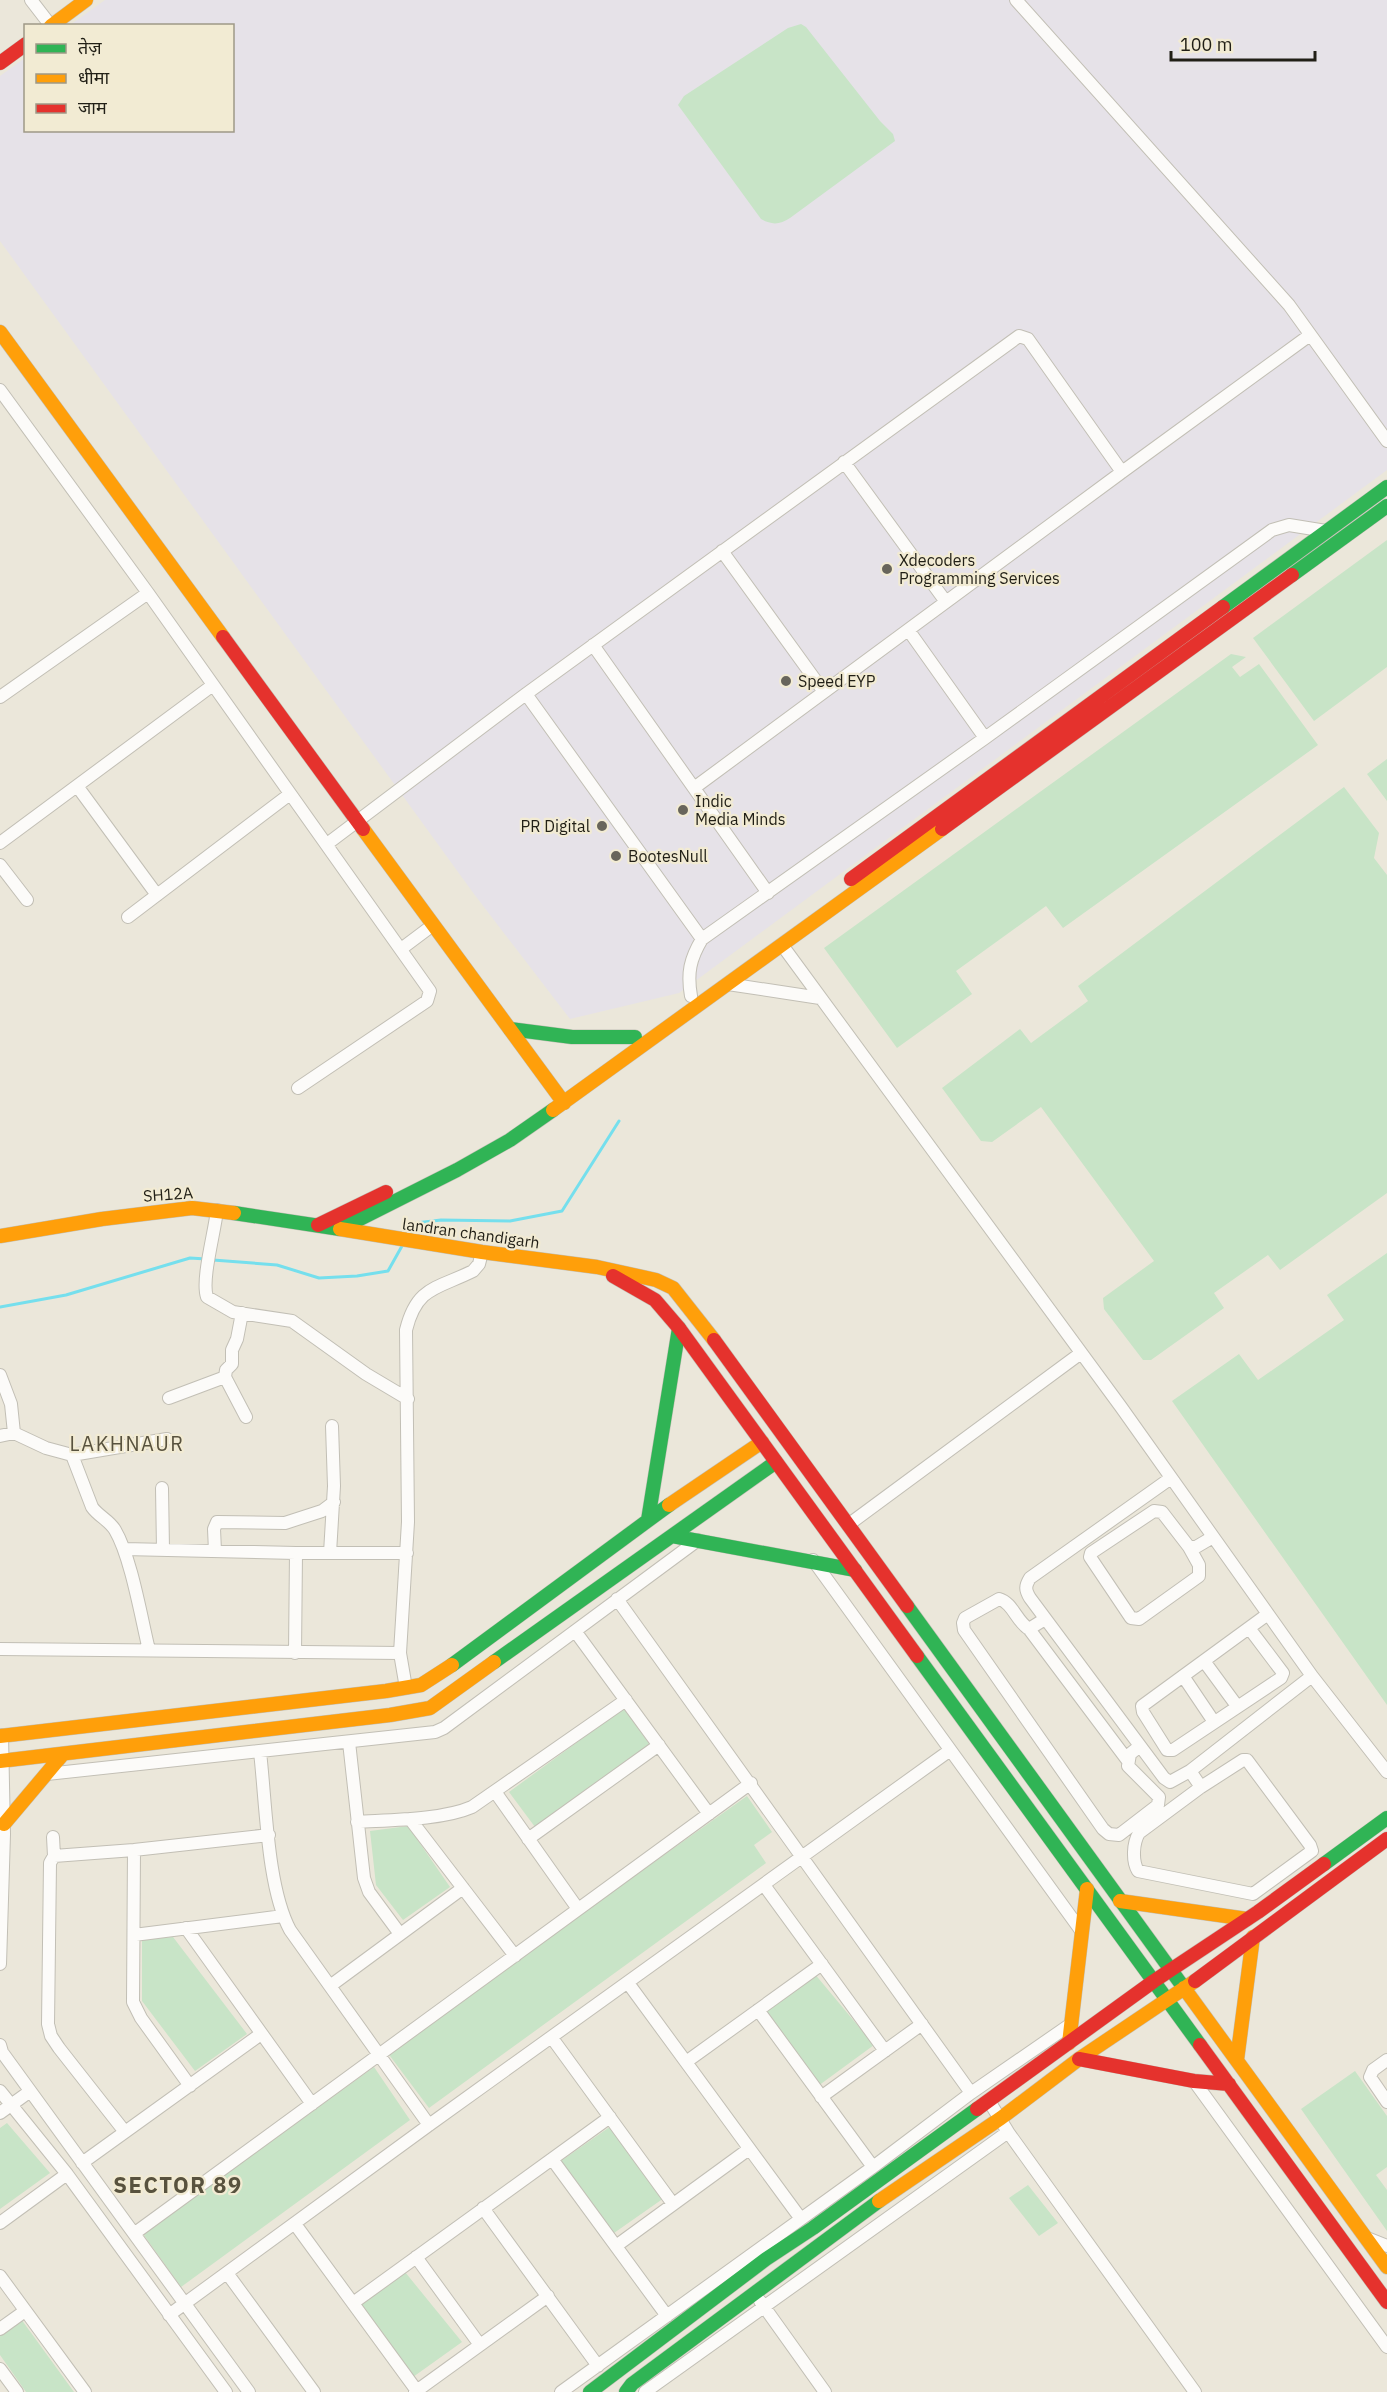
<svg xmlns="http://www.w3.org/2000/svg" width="1387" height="2392" viewBox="0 0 1387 2392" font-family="'IBM Plex Sans','Noto Sans Devanagari',sans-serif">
<rect width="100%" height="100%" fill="#ebe7da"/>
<path fill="#e6e2e8" d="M105 0H1387V470L679 993 570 1019 474 894 0 241V76L25 58 26 130H232V26L70 25Z"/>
<path fill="#c8e4c7" d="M801 24 806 27 880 121 893 134 895 141 790 218C780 225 771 225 761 219L678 105 684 96 788 28Z
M1387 540V667L1314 721 1253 638Z
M1231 654 1246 657 1232 667 1240 677 1259 664 1318 745 1063 928 1046 906 956 971 972 994 897 1048 824 948Z
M1387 759V801L1367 774Z
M1344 787 1379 833 1374 858 1387 875V1193L1280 1270 1268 1255 1214 1293 1224 1308 1151 1360H1143L1104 1309 1103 1298 1154 1261 1041 1107 992 1142 981 1141 942 1088 1020 1029 1031 1043 1088 1001 1078 986Z
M1387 1253V1705L1172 1401 1239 1354 1258 1380 1344 1320 1327 1295Z
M624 1708 650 1745 535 1827 509 1792Z
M747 1796 772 1832 754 1845 766 1863 429 2108 387 2052Z
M408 1826 450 1887 403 1920 376 1885 370 1831Z
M173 1937 247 2034 195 2071 142 2001V1940Z
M814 1973 874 2045 818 2086 763 2013Z
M374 2067 410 2120 181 2287 143 2234Z
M1355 2071 1387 2116V2167L1376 2175 1387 2190V2231L1301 2109Z
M7 2123 50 2173 0 2209V2128Z
M611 2126 664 2198 614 2233 561 2161Z
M1028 2185 1058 2223 1039 2236 1009 2198Z
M405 2272 462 2342 413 2377 360 2304Z
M21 2319 74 2392H26L0 2355V2335Z"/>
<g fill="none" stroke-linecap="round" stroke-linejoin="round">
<path stroke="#75dfed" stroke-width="3" d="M409 1235 416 1223 441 1220 510 1221 562 1211 619 1121
M213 1260 277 1265 319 1278 357 1276 388 1271 402 1246
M0 1307 66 1295 190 1258 206 1259"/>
<g stroke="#c2bfb5" stroke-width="14">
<path id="street" d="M31 0 51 26
M1016 0 1289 305 1387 441
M0 390 148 593 430 991 427 1001 298 1088
M844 462 946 602
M722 551 824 692
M909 631 985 738
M593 645 768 893
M526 694 702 939 985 738 1272 530 1289 525 1326 531
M0 697 148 593
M77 786 157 895
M694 788 1122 472
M0 843 213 685
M327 844 526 694 1019 336 1028 339 1122 472 1310 335
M0 865 27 900
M128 917 290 794
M782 945 1121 1407 1312 1676 1387 1772
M401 949 433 925
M728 984 820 998
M691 996C687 973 690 959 702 939
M217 1210C215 1231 201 1280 207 1297L233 1312 292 1321 366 1374 408 1399
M242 1313 237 1339 232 1350V1364L226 1370 225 1377 246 1417
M0 1375 11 1404 14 1433
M169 1398 225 1377
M0 1436 14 1433 46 1448 72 1455 167 1439
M72 1455 92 1507C98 1516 109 1520 115 1530 131 1557 141 1617 149 1650
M1171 1478 1030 1578C1025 1586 1025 1590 1030 1598L1164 1778 1170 1782 1190 1771 1312 1676
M162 1488 163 1549
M848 1525 1081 1353
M1189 1547 1199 1565V1576L1139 1619 1131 1618 1090 1557 1091 1553 1154 1511 1162 1512 1189 1547H1196L1213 1537
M124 1549 296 1553H407
M215 1551 214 1529 217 1522 285 1523 322 1511 334 1502
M330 1553 334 1486 332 1426
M813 1560 1082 1932
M617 1599 971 2093
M1045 1619 1029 1629C1016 1621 1013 1603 999 1599L965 1618 963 1623 964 1630 1103 1829 1109 1834 1119 1835 1158 1805 1159 1797 1128 1766 1130 1754 1140 1746
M1249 1628 1283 1673 1281 1678 1173 1750H1167L1143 1712 1142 1706 1268 1614
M1029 1629 1128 1761
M575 1631 709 1814
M0 1649 400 1653 408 1522 406 1330C417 1286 437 1289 473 1271L479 1264 482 1252
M295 1653 296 1553
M400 1653 406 1688
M1204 1661 1237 1706
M1183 1676 1214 1722
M349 1742 364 1878 369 1892 400 1934
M260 1752C266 1803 267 1887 290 1930L429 2125
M1190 1771 1201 1787 1243 1760H1247L1310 1845 1312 1851 1253 1894 1138 1871C1132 1861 1133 1843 1139 1833L1201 1787
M47 1774 435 1732 444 1728 698 1540
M496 1793 578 1909
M410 1819 515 1956
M357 1822C390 1820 442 1820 472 1807L626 1700
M53 1837 54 1856 50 1863 48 2024 51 2036 59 2048 125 2132
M528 1839 659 1745
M134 1850 133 2002 141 2018 190 2086
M54 1856 134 1850 269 1835
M764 1885 885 2051
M186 1928 312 2104
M134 1935 283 1916
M0 1964 4 1834 2 1735
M628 1983 801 2219
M330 1986 463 1888
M758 2010 873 2167
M552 2038 673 2204
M0 2045 2 2052 249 2392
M1387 2060 1373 2070 1370 2077 1387 2102
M686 2062 822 1964
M1194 2081 1387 2347
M0 2091 67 2174 226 2392
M821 2097 922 2024
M989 2101 1008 2132 1195 2392
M0 2113 29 2092
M552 2159 667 2316
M82 2163 261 2034
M483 2208 598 2366
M0 2223 67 2174
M295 2224 417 2391
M135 2233 751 1783
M1367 2238 1387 2246
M616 2246 749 2149
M416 2257 480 2345
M227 2273 314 2392
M0 2276 85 2392
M760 2301 825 2392
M353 2303 610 2117
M169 2315 429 2125 949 1751
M0 2329 25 2311
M0 2369 17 2392
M415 2392 548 2296
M561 2392 873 2167 971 2093 1071 2024
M645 2392 1008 2132"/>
</g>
<g stroke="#c2bfb5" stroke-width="15">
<path id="fast" d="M1292 575 1387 506
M1223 607 1387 487
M510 1029 572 1037H635
M234 1213 340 1229 457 1170 510 1140 553 1110
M648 1520 679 1328
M672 1536 855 1570
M907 1606 1184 1988
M917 1656 1200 2045
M494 1662 776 1462
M452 1665 669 1505
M1324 1864 1387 1818
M590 2392 766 2259 813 2228 977 2109
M626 2392 632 2384 879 2201"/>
</g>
<g stroke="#c2bfb5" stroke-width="15">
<path id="slow" d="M51 26 86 0
M0 332 223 637
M363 829 564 1103
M553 1110 942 829
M340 1229 482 1252 597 1267 656 1280 673 1288 714 1340
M0 1236 102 1219 192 1208 234 1213
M669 1505 762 1442
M0 1736 386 1691 421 1685 452 1665
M0 1761 390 1715 430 1708 494 1662
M4 1824 63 1754
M1120 1901 1247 1919
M1184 1988 1387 2267
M1069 2043 1087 1889
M1237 2060 1253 1937
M879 2201 1001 2118 1079 2059 1195 1981"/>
</g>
<g stroke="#c2bfb5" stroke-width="15">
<path id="jam" d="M0 63 26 44
M223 637 363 829
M942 829 1292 575
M851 879 1223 607
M318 1225 386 1192
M613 1276 655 1300 679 1328 917 1656
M714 1340 907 1606
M1195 1981 1387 1839
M1200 2045 1387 2302
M1079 2059 1194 2081 1229 2084
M977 2109 1154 1981 1258 1912 1324 1864"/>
</g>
<use href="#street" stroke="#fcfbf9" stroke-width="12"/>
<use href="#fast" stroke="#30b455" stroke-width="14"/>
<use href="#slow" stroke="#ff9f0a" stroke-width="14"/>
<use href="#jam" stroke="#e5322d" stroke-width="14"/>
</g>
<g fill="#68655b" stroke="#f2ebd3" stroke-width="2">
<circle cx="887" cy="569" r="6"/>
<circle cx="786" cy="681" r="6"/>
<circle cx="683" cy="810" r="6"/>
<circle cx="602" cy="826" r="6"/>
<circle cx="616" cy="856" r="6"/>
</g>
<g text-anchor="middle" stroke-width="4.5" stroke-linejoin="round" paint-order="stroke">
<g font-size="16" fill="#211f16" stroke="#f2ebd3" text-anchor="start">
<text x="899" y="566">Xdecoders<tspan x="899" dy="18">Programming Services</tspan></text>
<text x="798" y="687">Speed EYP</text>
<text x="695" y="807">Indic<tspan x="695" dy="18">Media Minds</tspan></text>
<text x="590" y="832" text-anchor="end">PR Digital</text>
<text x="628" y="862">BootesNull</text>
</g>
<g font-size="16" fill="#211f16" stroke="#f2ebd3">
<text transform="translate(168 1194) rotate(-4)" y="6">SH12A</text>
<text transform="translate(471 1233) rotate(8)" y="6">landran chandigarh</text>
</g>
<g font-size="20" letter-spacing="1.5" fill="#58523e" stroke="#f2ebd3">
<text x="127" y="1451">LAKHNAUR</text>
</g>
<g font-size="22" font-weight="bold" letter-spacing="1.5" fill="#58523e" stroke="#f2ebd3">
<text x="178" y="2193">SECTOR 89</text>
</g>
</g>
<rect x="24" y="24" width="210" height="108" fill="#f2ebd3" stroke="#9e9987" stroke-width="1.5"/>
<rect x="36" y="44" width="30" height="9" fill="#30b455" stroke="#9e9987" stroke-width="1.5"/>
<text x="78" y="54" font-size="18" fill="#211f16">तेज़</text>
<rect x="36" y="74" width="30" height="9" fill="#ff9f0a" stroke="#9e9987" stroke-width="1.5"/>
<text x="78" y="84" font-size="18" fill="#211f16">धीमा</text>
<rect x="36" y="104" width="30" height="9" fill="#e5322d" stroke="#9e9987" stroke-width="1.5"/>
<text x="78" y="114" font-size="18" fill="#211f16">जाम</text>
<path d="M1171 51v9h144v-9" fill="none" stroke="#211f16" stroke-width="3"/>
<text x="1180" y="51" font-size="18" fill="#211f16" stroke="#f2ebd3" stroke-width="4.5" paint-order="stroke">100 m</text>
</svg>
